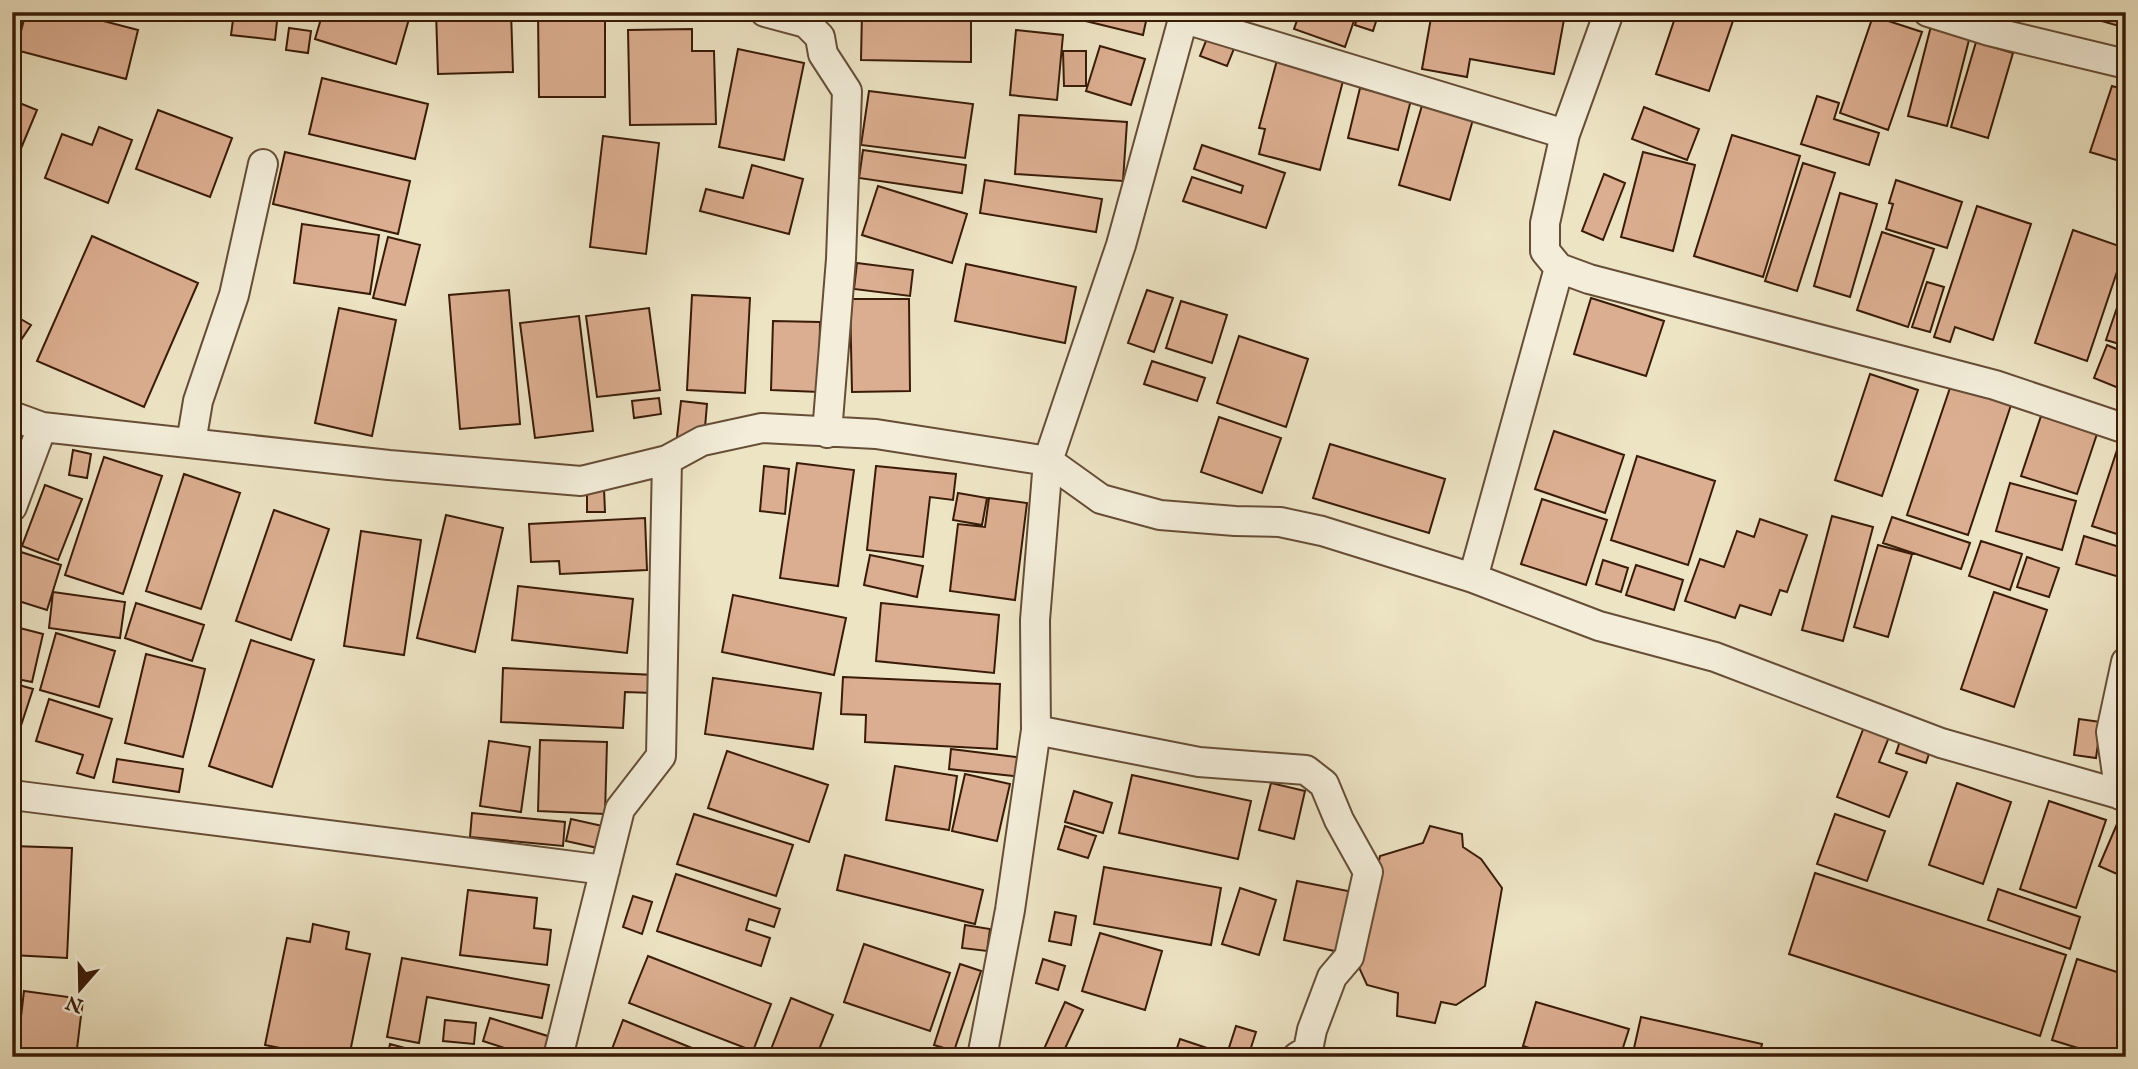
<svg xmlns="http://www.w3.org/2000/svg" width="2138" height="1069" viewBox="0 0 2138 1069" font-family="'IM FELL English',serif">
<rect width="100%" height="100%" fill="#ede4c4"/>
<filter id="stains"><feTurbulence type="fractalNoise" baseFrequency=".00286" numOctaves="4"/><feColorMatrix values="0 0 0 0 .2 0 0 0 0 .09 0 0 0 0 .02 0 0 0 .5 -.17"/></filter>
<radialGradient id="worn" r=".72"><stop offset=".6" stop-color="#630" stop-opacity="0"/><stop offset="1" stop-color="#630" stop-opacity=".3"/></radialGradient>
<path fill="#dcae91" stroke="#391b07" stroke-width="2" d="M26 12H69L138 30 126 79 16 50Z
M234 12H278L275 40 231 35Z
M323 12H411L396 64 315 39Z
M436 12H511L513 72 438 74Z
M538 12H605V97H539Z
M862 12H971V62L861 60Z
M1066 12H1148L1143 35 1065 16Z
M1300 12H1357L1345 47 1294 29Z
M1359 12H1379L1373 31 1355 25Z
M1432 12 1565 14 1554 74 1470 59 1467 77 1422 69Z
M1677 12H1736L1709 91 1656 74Z
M2077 12H2126V28L2077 14Z
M1873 16 1922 32 1888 130 1840 113Z
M1931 26 1970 36 1947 126 1908 116Z
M289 28 311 31 308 53 286 50Z
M692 29V51H714L716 124 630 125 628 30Z
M1016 30 1063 35 1057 100 1010 95Z
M1210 31 1237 41 1227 66 1200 56Z
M1976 42 2013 53 1988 138 1951 127Z
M1100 46 1145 59 1131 105 1086 91Z
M738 49 804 63 784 160 719 147Z
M1063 51H1086V86H1064Z
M1277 60 1344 77 1320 170 1259 154 1265 129 1259 128Z
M322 78 428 104 415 159 309 134Z
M2112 86 2126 90V163L2090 152Z
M1360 88 1411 100 1398 150 1348 138Z
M869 91 973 104 965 158 861 145Z
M1817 96 1839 103 1834 119 1879 133 1869 165 1801 144Z
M12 100 37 110 12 170Z
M1423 102 1474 116 1450 200 1399 185Z
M1644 107 1699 129 1687 160 1632 139Z
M158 110 232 138 210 197 136 169Z
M1019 115 1127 122 1123 181 1015 174Z
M99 127 132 140 108 203 45 178 62 134 92 145Z
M1732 135 1800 156 1763 277 1694 256Z
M603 136 659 143 646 254 590 247Z
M1202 145 1285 173 1266 228 1183 201 1192 177 1241 193 1243 186 1194 169Z
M863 150 966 165 962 193 859 178Z
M285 152 410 181 398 234 273 204Z
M1643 152 1695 165 1673 251 1621 237Z
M1803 163 1835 173 1797 291 1765 281Z
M752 165 803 179 789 234 700 211 706 189 743 198Z
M1604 174 1625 183 1603 240 1582 231Z
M985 180 1102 199 1096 232 980 213Z
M1896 180 1962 202 1947 248 1886 229 1893 204 1889 203Z
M878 186 967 214 952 263 862 235Z
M1840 193 1877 204 1850 297 1814 286Z
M1977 206 2031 224 1993 340 1955 327 1950 342 1934 337Z
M302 224 379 235 370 294 294 283Z
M2073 230 2125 248 2087 361 2035 343Z
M1882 232 1934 249 1908 327 1857 310Z
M92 236 198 283 144 407 37 361Z
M388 237 420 245 405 305 373 298Z
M857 263 913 270 910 296 854 289Z
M966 264 1076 287 1065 343 955 321Z
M2126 281V346L2106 340Z
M1927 282 1944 287 1930 332 1912 327Z
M509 290 520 424 460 429 449 295Z
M1147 290 1173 298 1154 352 1128 343Z
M692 295 750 298 745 393 687 390Z
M1591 298 1664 321 1646 376 1574 354Z
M850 299H909L910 391 852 392Z
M1181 301 1227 315 1212 363 1166 348Z
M339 308 396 320 372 436 315 423Z
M649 308 660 390 597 397 586 316Z
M12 314 31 325 13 352H12Z
M579 316 593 431 535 438 520 323Z
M773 321 820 322 819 392 771 390Z
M1239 336 1308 359 1286 427 1217 403Z
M2107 345 2126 353V391L2094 378Z
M1152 361 1205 378 1197 401 1144 384Z
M1870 374 1918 390 1882 496 1835 480Z
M1953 379 2013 399 1968 535 1907 515Z
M659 398 661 414 634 418 632 401Z
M681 401 707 404 704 439 677 437Z
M2041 416 2097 434 2077 494 2021 476Z
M1219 417 1281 438 1262 493 1201 472Z
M1554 431 1624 455 1605 513 1535 489Z
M1330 444 1445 479 1429 533 1313 498Z
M2118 447 2126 450V537L2092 526Z
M73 450 91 454 87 478 69 475Z
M1637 456 1715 481 1688 565 1611 540Z
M104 457 162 476 123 594 65 575Z
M797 463 854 470 838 586 780 578Z
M764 466 789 469 785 514 760 511Z
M876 466 956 474 953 500 930 497 923 557 867 550Z
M184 474 240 493 201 609 146 591Z
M2010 483 2076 501 2062 550 1996 531Z
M45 485 82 499 58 560 22 546Z
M604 489 605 512H587V490Z
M958 493 987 498 982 525 953 520Z
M989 498 1027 503 1015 600 950 591 958 524 985 527Z
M1542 499 1607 520 1586 585 1521 564Z
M274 510 329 529 291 640 236 621Z
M446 515 503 528 475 652 417 638Z
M1832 516 1873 527 1843 641 1802 630Z
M1892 517 1970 543 1961 569 1883 543Z
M645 518 647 570 560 574 559 561 531 562 529 524Z
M1760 519 1807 535 1787 592 1780 590 1771 615 1740 605 1735 618 1685 601 1700 559 1724 567 1737 531 1754 537Z
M361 531 421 540 404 655 344 646Z
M2084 536 2126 549V579L2076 564Z
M1981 541 2022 554 2010 590 1969 576Z
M1878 545 1912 554 1888 637 1854 627Z
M21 552 61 565 47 610 12 599V580Z
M870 555 923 566 917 597 864 585Z
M2027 557 2059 568 2049 597 2017 587Z
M1603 560 1628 568 1621 592 1596 584Z
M1636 565 1683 580 1674 610 1626 595Z
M518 586 633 599 627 653 512 640Z
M53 592 125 602 120 638 49 628Z
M1994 592 2047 610 2014 707 1961 689Z
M733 595 846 618 834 675 722 652Z
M136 603 204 625 192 661 125 638Z
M881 603 999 615 994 673 876 661Z
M12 626 43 634 32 682 12 678Z
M56 633 115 651 99 707 40 690Z
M251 640 314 660 272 787 209 766Z
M146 654 205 669 183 757 125 743Z
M503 668 655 675 654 693 625 692 623 728 501 722Z
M843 677 1000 684 997 749 865 742 866 715 841 714Z
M713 678 821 693 813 749 705 734Z
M12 683 33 689 12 753Z
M49 699 112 719 94 778 77 773 83 755 36 741Z
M2079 719 2101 722 2096 758 2074 755Z
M1864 727 1889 737 1879 762 1907 772 1889 817 1837 797Z
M1902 735 1932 745 1926 763 1896 753Z
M540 740 607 742 605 814 538 811Z
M489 741 530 747 521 812 480 806Z
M951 749 1025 758 1022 777 949 769Z
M727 751 828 785 809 842 708 808Z
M117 759 183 769 179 792 113 782Z
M895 766 957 776 949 830 886 820Z
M965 774 1010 784 997 841 952 831Z
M1132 775 1251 801 1238 859 1119 833Z
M1271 783 1305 791 1294 839 1259 830Z
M1957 783 2011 802 1983 884 1929 865Z
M1074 791 1112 803 1103 833 1065 822Z
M2049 801 2106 820 2076 908 2020 889Z
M472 813 565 822 563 846 470 837Z
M694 814 793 845 776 896 677 864Z
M1835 814 1885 831 1867 881 1817 864Z
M2120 817 2126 819V878L2099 866Z
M571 819 607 827 602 849 566 841Z
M1065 826 1096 836 1088 858 1058 849Z
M1430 826 1462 834 1463 847 1481 859 1502 888 1485 986 1456 1005 1441 1002 1435 1023 1397 1016 1398 993 1367 985 1357 963 1380 856 1423 843Z
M12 846 72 848 67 958 12 955Z
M845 855 983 890 975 924 837 890Z
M1104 867 1221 888 1211 945 1094 924Z
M1815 873 2066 955 2040 1036 1789 954Z
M676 874 780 909 774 927 749 919 746 930 770 938 761 966 657 931Z
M1297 881 1353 892 1339 952 1284 940Z
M1240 888 1276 900 1259 955 1222 944Z
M1998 889 2080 917 2070 949 1988 920Z
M468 890 537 898 534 928 551 930 547 965 460 955Z
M633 896 652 902 642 934 623 927Z
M1055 912 1076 916 1071 945 1049 941Z
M313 924 349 932 346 949 370 954 349 1057H325L265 1045 287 938 310 942Z
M965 925 990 929 987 951 962 948Z
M1100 933 1162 951 1145 1010 1082 991Z
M864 944 950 973 930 1031 844 1002Z
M648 956 771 1004 753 1051 629 1003Z
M402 958 549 985 542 1018 427 997 419 1043 387 1037Z
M1043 959 1065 966 1058 990 1036 983Z
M2077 959 2126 975V1057H2107L2052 1040Z
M960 964 981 971 954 1051 934 1045Z
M24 991 83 999 76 1057 17 1051Z
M791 998 833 1015 816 1057H768Z
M1065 1002 1083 1010 1061 1057 1044 1049Z
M1536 1002 1629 1029 1620 1057H1558L1523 1046Z
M1641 1017 1762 1044 1759 1057H1632Z
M490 1018 554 1038 548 1057H532L483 1041Z
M445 1020 476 1023 474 1044 443 1041Z
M623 1020 714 1057H609Z
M1236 1026 1256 1032 1248 1057 1227 1054Z
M1180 1039 1234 1057H1174Z
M390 1044 435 1056V1057H387Z"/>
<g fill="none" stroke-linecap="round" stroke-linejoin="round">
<g stroke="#664d36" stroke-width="32">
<path id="street" d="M765 12 806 23 820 37 823 54 847 91 841 259 827 433
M1609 12 1565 134 1545 223V251L1559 268 1589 279 1995 385 2126 429
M1928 12 1989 31 2126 64
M1185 19 1565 134
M12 416 42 427 389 465 581 481 667 460 702 441 762 428 876 434 1048 461 1101 499 1160 515 1235 521 1280 522 1322 531 1473 578 1599 626 1715 657 1941 743 2126 796
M191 443 198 401 234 295 263 164
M12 507 42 427
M1473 578 1559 268
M1036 730 1199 762 1306 770 1324 784 1339 820 1368 872 1349 957 1332 977 1312 1030 1308 1050 1297 1057
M12 795 605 870
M2120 795 2111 732 2126 662
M558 1057 620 809 661 756 667 460
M982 1057 1010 910 1036 730 1035 620 1048 461 1121 245 1185 12"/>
</g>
<use href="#street" stroke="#f3edd9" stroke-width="28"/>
</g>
<rect width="2138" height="1069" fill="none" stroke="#ede4c4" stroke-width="42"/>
<rect x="14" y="14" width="2110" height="1041" fill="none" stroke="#391b07" stroke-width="3.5"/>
<rect x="21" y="21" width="2096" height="1027" fill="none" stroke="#391b07" stroke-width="2"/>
<g transform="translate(80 989) rotate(200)" stroke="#f3edd9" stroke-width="5" paint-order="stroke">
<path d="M0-5L12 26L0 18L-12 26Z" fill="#391b07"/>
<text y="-10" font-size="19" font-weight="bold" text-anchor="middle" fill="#391b07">N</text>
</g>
<rect width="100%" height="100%" filter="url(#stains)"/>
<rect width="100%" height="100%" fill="url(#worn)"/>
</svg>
